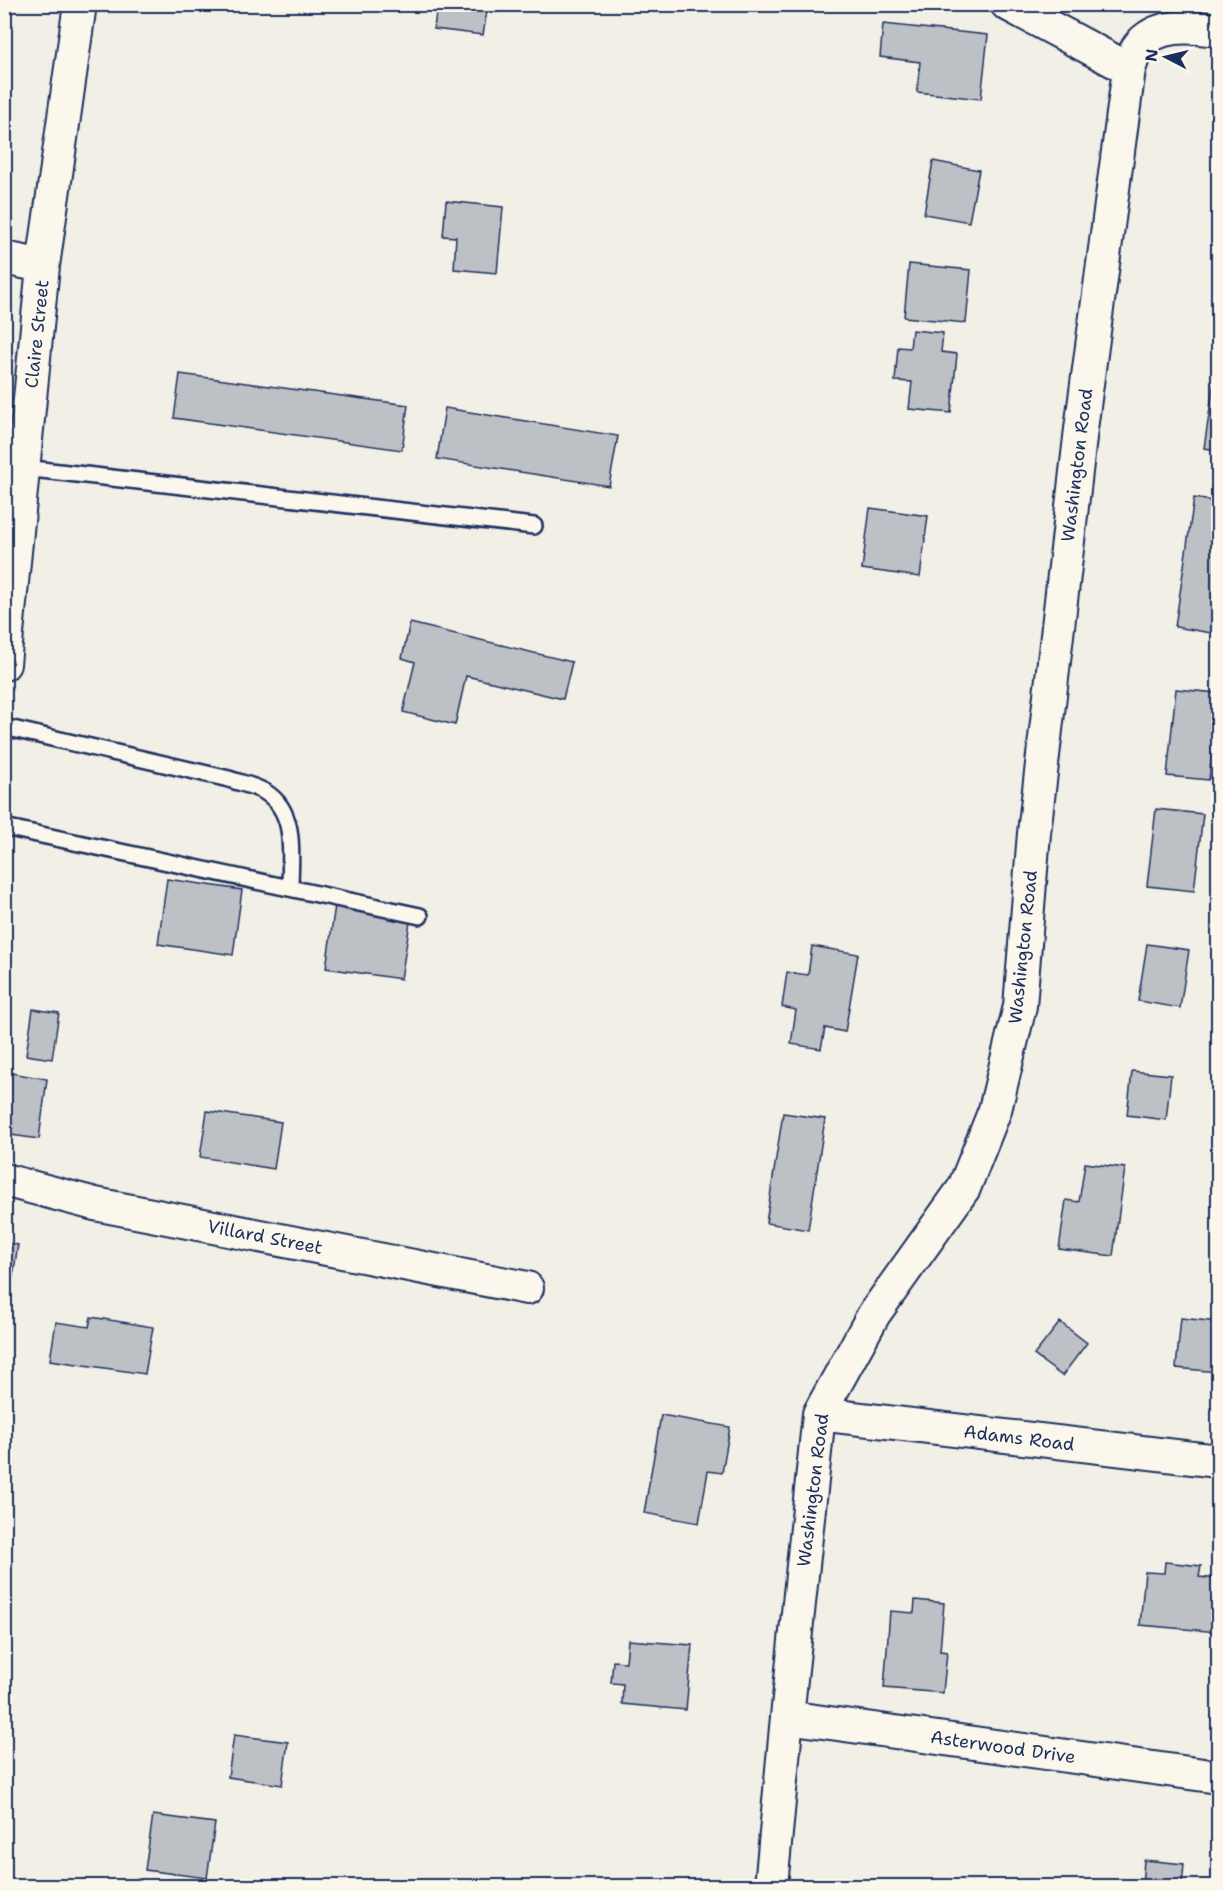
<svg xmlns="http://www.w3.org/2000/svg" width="1223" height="1891" viewBox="0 0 1223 1891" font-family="'Shantell Sans',sans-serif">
<rect width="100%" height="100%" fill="#f2efe6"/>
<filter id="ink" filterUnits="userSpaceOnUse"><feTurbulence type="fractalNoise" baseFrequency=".0167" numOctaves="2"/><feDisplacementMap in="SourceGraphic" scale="12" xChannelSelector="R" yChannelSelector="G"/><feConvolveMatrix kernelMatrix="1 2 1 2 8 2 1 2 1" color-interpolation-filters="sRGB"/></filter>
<g filter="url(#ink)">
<path fill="#bdc0c4" stroke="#1b2f5e" stroke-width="1.5" d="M437 4H499L498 12 487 11 483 35 434 29Z
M883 24 988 35 981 99 917 92 920 62 880 57Z
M933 161 979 170 969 222 924 214Z
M446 201 503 207 497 273 454 269 456 237 443 236Z
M909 264 971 270 966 323 904 317Z
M912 330 943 333 941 352 957 354 951 413 909 409 912 382 895 381 898 347 910 348Z
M1218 355V450L1204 448Z
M180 374 408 405 402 450 174 418Z
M445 408 618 436 609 486 437 459Z
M1194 498 1218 502V634L1175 627Z
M870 508 928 516 920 577 862 569Z
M410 623 572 662 563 699 466 676 455 725 403 712 415 662 402 658Z
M1176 689 1217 693 1214 727H1218V753L1212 752 1209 780 1167 776Z
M1156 809 1203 814 1194 891 1147 886Z
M167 879 242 890 233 955 158 944Z
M335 905 411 916 401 979 326 968Z
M1147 944 1189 950 1180 1008 1138 1001Z
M812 946 858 954 845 1032 825 1028 821 1049 791 1044 796 1010 782 1007 787 972 808 975Z
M33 1009 59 1013 52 1059 26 1055Z
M1132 1071 1171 1075 1166 1120 1127 1115Z
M11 1073 47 1079 39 1139 4 1134V1116Z
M1218 1082V1121H1216Z
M207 1111 281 1122 274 1169 200 1157Z
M783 1113 825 1119 808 1230 766 1223Z
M1085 1163 1125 1168 1113 1256 1059 1249 1066 1200 1079 1202Z
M4 1243 18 1245 6 1319H4Z
M91 1317 153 1327 145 1374 50 1360 56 1322 89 1327Z
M1181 1318 1218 1322V1372L1176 1368Z
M1060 1322 1087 1343 1062 1376 1034 1355Z
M661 1415 730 1427 722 1473 708 1471 699 1523 644 1513Z
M1165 1562 1201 1566 1199 1577 1218 1579V1632L1140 1625 1145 1572 1164 1573Z
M915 1600 944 1603 940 1651 947 1652 943 1693 884 1688 890 1611 914 1613Z
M628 1640 692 1645 686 1710 622 1704 623 1684 611 1683 613 1661 626 1662Z
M234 1735 288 1742 282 1785 228 1777Z
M153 1815 215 1823 207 1878 145 1870Z
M1144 1860 1184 1864 1182 1886H1142Z
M961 1883 984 1886H961Z"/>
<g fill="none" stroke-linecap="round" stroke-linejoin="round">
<g stroke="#1b2f5e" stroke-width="20">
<path id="service" d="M24 468 534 526
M4 727 229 779C240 783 255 786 265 792 298 812 290 856 290 888
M4 827 420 916"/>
</g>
<g stroke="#1b2f5e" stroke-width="36">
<path id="minor" d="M1007 4 1129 69
M4 258 43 266
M4 664 43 266 80 4
M4 1180 95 1204 527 1288
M819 1414 1218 1461
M787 1717 1218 1777
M771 1886 787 1717 819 1414 874 1314 964 1188 995 1110 1020 1006 1034 833 1081 429 1129 69C1132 62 1134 52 1138 47 1157 22 1192 27 1218 30"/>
</g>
<use href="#service" stroke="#fbf7ec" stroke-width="15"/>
<use href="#minor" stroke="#fbf7ec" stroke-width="32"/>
</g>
</g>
<g text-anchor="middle" stroke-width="4.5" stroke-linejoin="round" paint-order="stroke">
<g font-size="18" fill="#1b2f5e" stroke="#fbf7ec">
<text transform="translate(37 334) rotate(-84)" y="6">Claire Street</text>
<text transform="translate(1077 465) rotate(-83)" y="6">Washington Road</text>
<text transform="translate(1023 947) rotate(-84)" y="6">Washington Road</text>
<text transform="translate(265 1237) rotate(11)" y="6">Villard Street</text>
<text transform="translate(1019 1438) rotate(7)" y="6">Adams Road</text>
<text transform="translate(813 1490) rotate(-83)" y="6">Washington Road</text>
<text transform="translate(1003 1747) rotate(8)" y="6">Asterwood Drive</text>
</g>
</g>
<rect width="1223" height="1891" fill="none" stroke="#fbf7ec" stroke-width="24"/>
<rect x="12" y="12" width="1199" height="1867" fill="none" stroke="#1b2f5e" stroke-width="2" filter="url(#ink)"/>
<g transform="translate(1166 57) rotate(277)" stroke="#fbf7ec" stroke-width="4.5" paint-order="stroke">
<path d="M0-4.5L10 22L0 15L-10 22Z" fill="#1b2f5e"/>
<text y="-9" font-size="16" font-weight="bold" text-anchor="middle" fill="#1b2f5e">N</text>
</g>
</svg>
